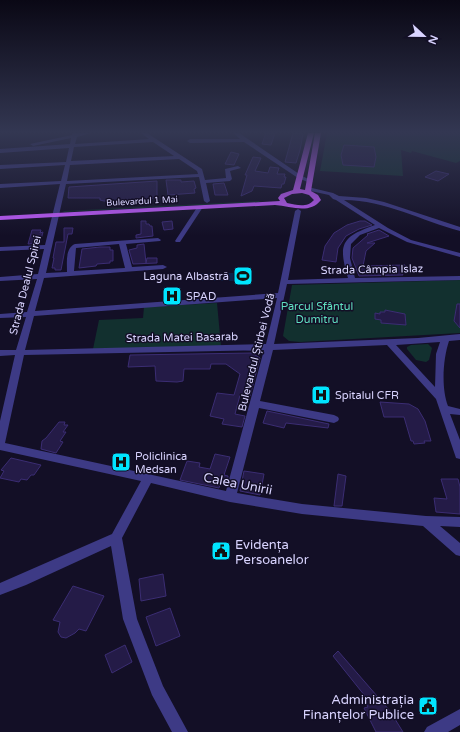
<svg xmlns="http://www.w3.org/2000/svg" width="460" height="732" viewBox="0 0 460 732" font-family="'Varela Round',sans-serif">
<rect width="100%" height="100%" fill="#130f26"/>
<path fill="#12302f" d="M327 133H460V161L456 163 412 151 411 153 401 150 403 176 320 171Z
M259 201 260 202 63 212 64 211Z
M460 280V333L300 342 289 341 283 336 292 285Z
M217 303 221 346 93 349 99 320 143 318 144 307Z
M428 344 432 348 429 360 426 362 416 360 407 349V347L411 345Z"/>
<path fill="#0c2248" d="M202 273H241V281H201Z"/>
<path fill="#241b47" stroke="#3b2d73" d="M266 133H275L271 145 262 144Z
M293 133 303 134 300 150 296 163 285 162Z
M344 145 374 147 376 157 374 167 343 165 341 155Z
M231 152 239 154 234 165 225 164Z
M253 157 261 158 255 171 268 173 270 167 279 168 277 174H285L284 177H286L284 184H282L281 188 254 186 252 191 241 196 247 175H245Z
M436 171 449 174 438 181 425 177Z
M166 180H181V182L194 181 196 188 194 189 195 193 168 195Z
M157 181V198L104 201 100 200V198H68L69 187Z
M224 183 228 195H215L213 184Z
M141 221H146V224H149L150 226H152L153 236 136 238V235L141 234Z
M172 221 173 229 164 230 162 222Z
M360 221H365L372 225 359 229 346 236 338 248 336 262 322 260 325 246 334 233 347 225Z
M64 228H73L72 234H68L61 270H55V268H52L54 258H53L56 242H64Z
M32 230H41L40 233 43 232 40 243 28 244Z
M379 230 389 236 367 243H375L366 251 363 266 405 265 409 271H401L403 275 359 276 352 258 353 248 368 235 367 234Z
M144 244 146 263 147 258H157V263L133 264 129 250 137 248V245Z
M100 247H110V250H113V261H110V263L97 264 96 266 79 268 82 249Z
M457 304H460V328L454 321Z
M385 310 405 314 406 325 381 323V320L375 319V313L380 314V312H385Z
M252 353 260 358 250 396 240 395 235 414 245 416 242 427 222 424 224 419 210 416 217 393 234 395 240 374 226 364H211L210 369H184L183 381 177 382 156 381 155 366 128 367 130 355Z
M380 402 409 404 418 409 425 421 431 441H424L425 443 414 444 413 441H411L404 417H384Z
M267 411 329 424 328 428 286 423 284 428 263 423Z
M59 422H65L64 425H68L63 432H66L60 441 63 442 56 453 41 449 42 441 46 438Z
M215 454 230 457 224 475 228 476 227 483 221 482 219 488 180 480 187 461 200 463 199 467 210 469Z
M11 458 41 465 34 475H31L27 480 21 479 19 482 0 478 4 471 1 470Z
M244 471 264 474 260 495 240 491Z
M338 474 346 476 342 506H334Z
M441 479H458L460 487V514L436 512 434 498 447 499Z
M163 574 166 596 141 601 139 579Z
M73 586 104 596 86 631 79 629 75 633 66 638 61 637 58 632 60 622 53 620Z
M170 608 180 636 156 646 146 617Z
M125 645 132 662 112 673 105 655Z
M338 651 390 711 403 732H376L364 708 368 707 363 698 365 696 333 656Z"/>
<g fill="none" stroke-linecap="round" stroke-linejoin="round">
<path fill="#3d3a85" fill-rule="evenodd" d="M72 133H91L77 137 75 144 149 139 141 133H147L202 169 205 180 226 178 225 169 238 166 241 168 230 171 232 179 230 181 206 183 210 201 207 203 204 201 199 177 66 184 46 273 67 272C67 263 65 248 75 244L158 238 161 240 160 241 126 244 132 267 163 265 167 267 163 269 44 278 35 311 278 293 295 211 298 209 301 211 288 280 348 278C338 244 341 237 375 225L336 200 333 199 329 195 306 190V188L308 187 333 193 339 196 366 198 384 202 460 227V231C422 221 385 200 344 200L388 228 411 240 460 253V257L407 242 379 228 360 235 351 244 350 258 355 278 460 276V280L287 284 274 344 418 338 460 334V340L449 341C443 359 441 388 448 406L460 409V415L450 414 460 440V459L456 458 455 455 436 399 387 345 273 350 260 401 334 415 338 417 339 419 338 421 334 423 259 408 237 493 302 504 426 516 460 517V527L440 526 460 543V556L456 555 423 526 302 514 230 502 151 483 122 538 137 619 163 686 188 732H172L152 695 123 619 111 546 26 585 0 595V583L112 534 141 481 0 450V421L15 355 0 356V350H16L26 317 0 318V314L27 312 37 279 0 281V277L38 274 44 249 0 251V247L45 245 60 184 0 188V184L61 181 65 165 0 169V165L66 162 69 148 0 153V149L70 144 71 138 33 146 30 144 72 135ZM153 142 174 156 71 161 74 147ZM179 159 197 171 198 174 67 181 70 165ZM119 244 125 268 74 271 76 248ZM277 298 266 344 25 350 34 316ZM440 342 436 354 435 387 396 345ZM264 350 226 491 5 443 24 355Z
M233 133H239L302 176 313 181 310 183 298 178 244 142 190 143 187 141 190 139H240Z
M198 206 203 207 180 242H176L175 241Z
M460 709V725L448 732H424L427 727Z"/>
<path fill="#c25bff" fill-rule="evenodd" d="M308 133H314L300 189 305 190 315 133H321L311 191 318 195 321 200C309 215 291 206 275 205L0 220V216L280 201 278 198 281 194 293 190ZM302 193 309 195 314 200C307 208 297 205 287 203L284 198 292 194Z"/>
</g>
<linearGradient id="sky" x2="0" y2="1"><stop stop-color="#0a0815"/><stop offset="0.56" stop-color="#333752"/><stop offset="1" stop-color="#333752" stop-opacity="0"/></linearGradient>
<rect width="460" height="236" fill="url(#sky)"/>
<defs>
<g id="stadium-square" transform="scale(1)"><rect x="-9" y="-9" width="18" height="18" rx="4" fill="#00e5ff" stroke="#130f26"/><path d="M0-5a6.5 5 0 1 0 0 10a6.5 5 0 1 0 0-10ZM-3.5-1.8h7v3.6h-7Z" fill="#111"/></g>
<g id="hospital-square" transform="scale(1)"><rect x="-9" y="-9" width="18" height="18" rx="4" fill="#00e5ff" stroke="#130f26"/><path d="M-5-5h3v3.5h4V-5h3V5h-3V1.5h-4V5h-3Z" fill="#111"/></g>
<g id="civic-square" transform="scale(1)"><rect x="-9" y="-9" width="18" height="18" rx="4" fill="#00e5ff" stroke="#130f26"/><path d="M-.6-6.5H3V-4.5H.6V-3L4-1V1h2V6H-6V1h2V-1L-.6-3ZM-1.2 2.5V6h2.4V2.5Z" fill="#111"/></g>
</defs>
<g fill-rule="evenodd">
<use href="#stadium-square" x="243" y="276"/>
<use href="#hospital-square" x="172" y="296"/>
<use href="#hospital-square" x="321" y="395"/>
<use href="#hospital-square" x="121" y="462"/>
<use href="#civic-square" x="221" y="551"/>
<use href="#civic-square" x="428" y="706"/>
</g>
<g text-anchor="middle" stroke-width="3" stroke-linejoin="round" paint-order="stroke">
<g font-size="9" fill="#d9d4ff" stroke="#130f26">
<text transform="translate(142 201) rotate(-3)" y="3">Bulevardul 1 Mai</text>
</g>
<g font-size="11" fill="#d9d4ff" stroke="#130f26">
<text transform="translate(372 269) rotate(-1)" y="4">Strada Câmpia Islaz</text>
<text transform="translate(25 285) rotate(-76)" y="4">Strada Dealul Spirei</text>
<text transform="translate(182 337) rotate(-1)" y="4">Strada Matei Basarab</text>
<text transform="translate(256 352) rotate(-76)" y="4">Bulevardul Știrbei Vodă</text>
</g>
<g font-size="11" fill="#d9d4ff" stroke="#130f26" text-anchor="start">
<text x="229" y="280" text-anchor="end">Laguna Albastră</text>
<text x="186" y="300">SPAD</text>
<text x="335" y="399">Spitalul CFR</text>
<text x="135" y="460">Policlinica<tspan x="135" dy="13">Medsan</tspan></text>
</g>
<g font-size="11" fill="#5fe0c0" stroke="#130f26">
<text x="317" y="310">Parcul Sfântul<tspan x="317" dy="13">Dumitru</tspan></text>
</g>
<g font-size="13" fill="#d9d4ff" stroke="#130f26">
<text transform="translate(238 483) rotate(11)" y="5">Calea Unirii</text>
</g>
<g font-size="13" fill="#d9d4ff" stroke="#130f26" text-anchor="start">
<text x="235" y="549">Evidența<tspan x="235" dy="15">Persoanelor</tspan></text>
<text x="414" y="704" text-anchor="end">Administrația<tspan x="414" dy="15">Finanțelor Publice</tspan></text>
</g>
</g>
<g transform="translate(424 36) rotate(112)" stroke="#130f26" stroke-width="3" paint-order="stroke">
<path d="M0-3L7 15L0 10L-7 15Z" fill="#d9d4ff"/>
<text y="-6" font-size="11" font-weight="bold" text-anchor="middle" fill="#d9d4ff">N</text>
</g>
</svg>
